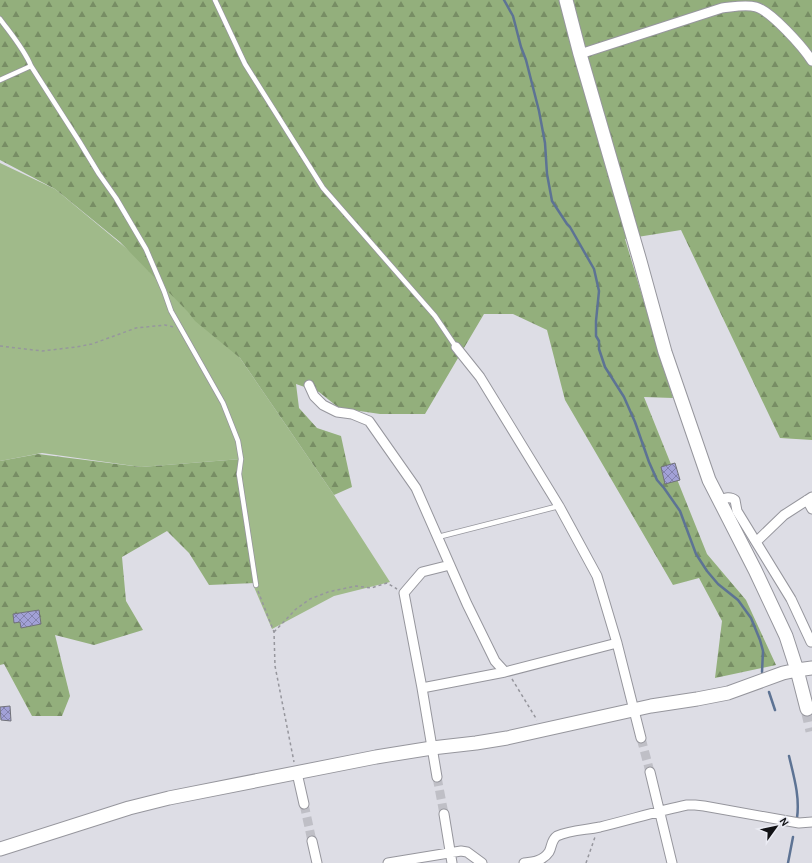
<svg xmlns="http://www.w3.org/2000/svg" width="812" height="863" viewBox="0 0 812 863" font-family="Karla,sans-serif">
<defs>
<pattern id="forest-firs" width="22" height="20" patternUnits="userSpaceOnUse"><rect width="22" height="20" fill="#93af7c"/><path d="M5 1l3.5 6h-7zM16 11l3.5 6h-7z" fill="#778d64"/></pattern>
<pattern id="building-cross-hatch" width="8" height="8" patternUnits="userSpaceOnUse"><rect width="8" height="8" fill="#a2a1d7"/><path d="M0 0l8 8M0 8l8-8" fill="none" stroke="#8382ad"/></pattern>
</defs>
<rect width="100%" height="100%" fill="#dddde5"/>
<path fill="#a0ba8a" d="M0 163 55 189 156 273 240 358 334 495 390 582 334 596 272 629 254 587 241 459 141 467 42 453 0 461Z"/>
<path fill="url(#forest-firs)" d="M0 0H812V440L780 438 681 230 625 239 673 398 644 397 707 554 746 600 776 665 715 678 722 621 699 578 673 585 565 400 547 330 513 314H484L425 414H380L339 408 319 392 296 384 299 408 317 428 341 436 352 487 334 495 240 358 195 321 188 312 120 242 55 189 0 160Z
M38 454 141 467 241 459 255 583 209 585 189 553 167 531 122 557 126 601 143 630 94 645 55 635 70 696 62 716H32L4 664 0 665V461Z"/>
<g fill="none" stroke-linecap="round" stroke-linejoin="round">
<path stroke="#5d7394" stroke-width="2.5" d="M504 0 513 16 521 47 526 60 539 111 545 143 547 174 552 201 567 224 570 227 594 269 599 291 596 321V336L599 341V349L605 367 624 397 635 422 649 462 657 480 664 488 680 511 696 554 707 571 718 584 738 600 751 618 760 640 763 651 762 672
M769 692 775 710
M789 756C794 777 800 797 797 818
M788 863 793 837"/>
</g>
<path fill="url(#building-cross-hatch)" stroke="#717279" d="M675 463 680 480 665 484 661 467Z
M39 610 41 624 21 628 20 622 14 623 13 614Z
M10 706 11 721 1 720 0 707Z"/>
<g fill="none" stroke-linecap="round" stroke-linejoin="round">
<path stroke="#bfbfc6" stroke-width="9" stroke-dasharray="9 4.5" stroke-linecap="butt" d="M641 738 650 772
M437 777 444 814
M304 804 312 841"/>
<path stroke="#bfbfc6" stroke-width="13" stroke-dasharray="13 6" stroke-linecap="butt" d="M807 709 812 731"/>
<g stroke="#96969d" stroke-width="6">
<path id="lane" d="M215 0 245 64 323 188 435 316 456 347
M0 19C11 34 24 49 31 66L79 141 99 174 116 198 146 249 164 291 171 311 223 403 238 441 241 459 239 474 247 526 256 585
M0 80 31 66
M438 537 559 506"/>
</g>
<g stroke="#96969d" stroke-width="11">
<path id="street" d="M580 54 722 8C733 7 745 4 756 7 771 11 803 47 812 61
M456 347 480 377 559 506 597 576 617 643 641 738
M309 385 314 396 323 405 337 412 352 414 369 421 416 488 467 604 495 661 505 672
M719 500C725 498 730 496 735 500L737 511 791 599 811 642
M807 500 812 509
M756 542 784 515 812 497
M422 688 404 593 422 572 450 565
M650 772 672 863
M297 773 304 804
M437 777 422 688 505 672 617 643
M444 814 452 863
M312 841 317 863
M388 863 461 851 467 852 482 863
M524 863C533 862 543 861 549 852 552 847 551 840 557 836 570 830 586 830 600 827 629 820 658 811 687 805H695L704 806 799 823 812 822"/>
</g>
<g stroke="#96969d" stroke-width="15">
<path id="secondary" d="M566 0 580 54 640 261 665 352 709 480 755 570 786 636 797 670 807 709
M0 849 129 808 169 798 376 757 432 748 476 743 507 738 651 706 697 699 728 693 783 673 797 670 812 668"/>
</g>
<path stroke="#96969d" stroke-width="1.5" stroke-dasharray="3 3" stroke-linecap="butt" d="M0 346 42 351 76 347 92 344 136 328 165 325 174 327
M258 591 274 632 275 666 294 762
M274 632 296 609 310 599 328 592 356 586 371 588 387 583 397 589
M512 679 537 720
M586 863 595 837"/>
<use href="#lane" stroke="#fff" stroke-width="4.5"/>
<use href="#street" stroke="#fff" stroke-width="9"/>
<use href="#secondary" stroke="#fff" stroke-width="13"/>
</g>
<g transform="translate(776 827) rotate(57)" stroke="#eaebf3" stroke-width="3" paint-order="stroke">
<path d="M0-3L7 15L0 10L-7 15Z" fill="#121215"/>
<text y="-6" font-size="11" font-weight="bold" text-anchor="middle" fill="#121215">N</text>
</g>
</svg>
